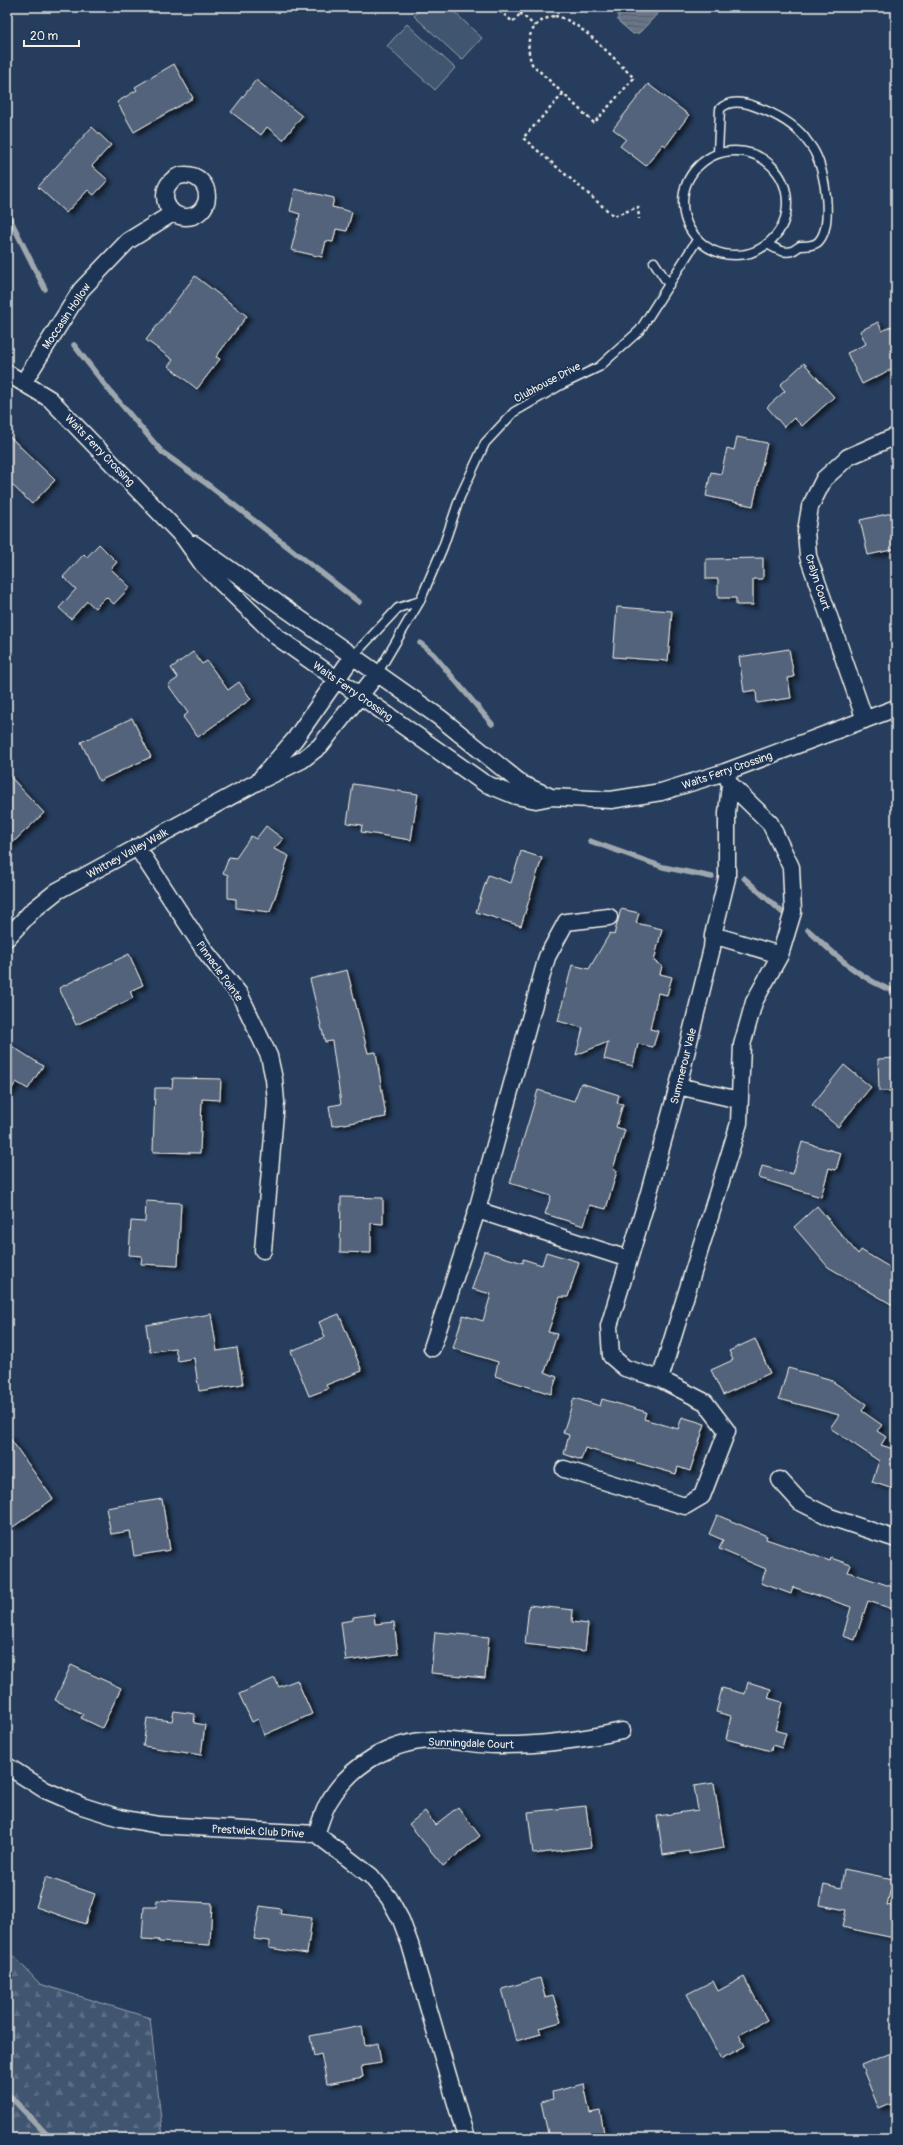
<svg xmlns="http://www.w3.org/2000/svg" width="903" height="2145" viewBox="0 0 903 2145" font-family="Pangolin,sans-serif">
<defs>
<pattern id="forest-firs" width="22" height="20" patternUnits="userSpaceOnUse"><rect width="22" height="20" fill="#40546f"/><path d="M5 1l3.5 6h-7zM16 11l3.5 6h-7z" fill="#5c6d84"/></pattern>
<pattern id="water-rules" width="6" height="5" patternUnits="userSpaceOnUse"><rect width="6" height="5" fill="#677588"/><path d="M0 2.5h6" fill="none" stroke="#585e67"/></pattern>
<filter id="shadow"><feDropShadow dx="4.5" dy="2.5" stdDeviation="2" flood-color="#0009"/></filter>
</defs>
<rect width="100%" height="100%" fill="#263d5d"/>
<filter id="ink" filterUnits="userSpaceOnUse"><feTurbulence type="fractalNoise" baseFrequency=".025" numOctaves="2"/><feDisplacementMap in="SourceGraphic" scale="8" xChannelSelector="R" yChannelSelector="G"/><feConvolveMatrix kernelMatrix="1 2 1 2 8 2 1 2 1" color-interpolation-filters="sRGB"/></filter>
<g filter="url(#ink)">
<path fill="url(#forest-firs)" stroke="#9aa2ac" d="M7 1949 40 1984 150 2018 163 2138H7Z"/>
<path fill="#40546f" stroke="#9aa2ac" d="M422 7H449L482 38 462 60 414 16Z
M407 24 455 68 435 90 387 46Z"/>
<path fill="url(#water-rules)" stroke="#9fa7ae" d="M624 7H664L639 33 633 34 618 21V14Z"/>
<g fill="none" stroke-linecap="round" stroke-linejoin="round">
<path stroke="#9fa7ae" stroke-width="5.5" d="M7 213 45 289
M74 345 109 390 162 452 207 484 359 602
M420 643 433 654 492 724
M590 841 663 867 712 877
M744 878 783 913
M808 930C835 955 861 980 896 992
M7 2093 50 2138"/>
</g>
<path fill="#52647b" stroke="#f4f1e8" filter="url(#shadow)" d="M174 64 193 98 134 132 117 102 137 90 135 87Z
M256 80 302 116 283 140 267 127 261 135 231 112Z
M648 84 689 115 666 146 663 144 646 166 620 146 626 139 613 129Z
M92 127 111 145 92 166 108 180 94 195 88 190 66 213 38 187Z
M295 189 334 198 332 207 352 212 347 231 336 229 333 242 326 241 322 257 291 250 300 214 290 211Z
M195 276 247 316 216 357 220 359 197 389 168 366 173 360 146 340Z
M878 322 882 331 896 324V367L862 384 847 353 866 344 860 331Z
M804 363 834 397 802 426 794 418 784 427 767 407 785 391 780 385Z
M7 434 55 480 32 504 7 480Z
M737 437 767 443 753 506 706 496 711 472 721 474 727 448 734 450Z
M896 512V549L868 555 860 520Z
M99 544 117 562 111 569 130 587 114 604 106 597 95 608 87 601 71 619 59 608 76 589 63 577 84 554 87 557Z
M763 558V579H753V605H736V598H718V579H706V559Z
M617 607 672 611 668 661 613 657Z
M789 649 794 677 788 678 791 698 757 703 756 690 744 692 739 657Z
M193 652 202 664 207 661 228 690 239 682 251 699 198 737 183 717 188 713 168 685 178 678 171 668Z
M132 718 151 757 99 781 81 742Z
M7 773 44 813 7 848Z
M353 784 418 794 411 840 361 832 362 825 347 823Z
M266 826 283 839 274 849 289 856 270 912 236 908V899L228 898V875L223 873 229 857 236 858 251 836 256 839Z
M521 851 542 858 521 926 476 912 488 875 511 883Z
M621 909 639 913 636 923 662 929 654 961 662 966 660 974 672 977 667 995 658 993 650 1029 658 1031 653 1047 638 1044 633 1066 604 1059 608 1042 576 1055 583 1028 558 1021 572 965 589 969 610 933 614 935Z
M129 954 143 985 130 991 133 998 76 1025 59 988Z
M347 970 368 1053 376 1052 386 1117 332 1126 329 1106 341 1104 332 1041 325 1042 310 979Z
M7 1043 43 1066 28 1089 16 1082 7 1097Z
M896 1058V1091H879L878 1059Z
M844 1065 871 1087 838 1127 812 1105Z
M173 1078 221 1079 220 1100 202 1099 200 1153 153 1152 155 1088H172Z
M581 1083 619 1095 617 1103 623 1104 616 1127 625 1130 613 1169 617 1171 606 1209 590 1205 584 1226 545 1214 551 1196 510 1183 538 1090 574 1101Z
M802 1142 841 1153 836 1170 829 1168 821 1197 759 1178 762 1166 793 1174Z
M341 1197 383 1198V1224L371 1223V1253L340 1252Z
M146 1201 181 1203 178 1266 141 1264 142 1256 129 1255 131 1221 145 1222Z
M817 1206 858 1254 861 1250 896 1271V1307L828 1267 794 1227Z
M484 1251 523 1263V1259L542 1265 546 1252 579 1262 568 1297H560L548 1332 557 1334 545 1372 557 1377 551 1394 495 1376 498 1362 453 1348 463 1315 483 1321 491 1294 472 1289Z
M211 1314 217 1351 237 1348 243 1384 199 1391 194 1358 178 1361 175 1348 150 1352 146 1325Z
M339 1314 362 1371 326 1385 328 1389 309 1396 291 1351 325 1337 319 1322Z
M755 1339 770 1373 723 1395 711 1370 733 1360 729 1351Z
M788 1368 829 1379 866 1404 862 1411 882 1425 877 1431 886 1437 881 1445 896 1450V1490L872 1482 879 1461 830 1428 839 1415 779 1399Z
M574 1398 600 1406 602 1399 646 1412 644 1419 678 1429 682 1417 705 1424 690 1471 678 1467 676 1474 585 1448 581 1460 564 1454 569 1435 563 1433Z
M7 1434 53 1499 13 1527 7 1518Z
M162 1499 170 1550 134 1556 130 1531 111 1534 106 1508Z
M717 1515 767 1536 766 1539 830 1561 831 1558 851 1565 848 1572 896 1588V1610L868 1601 855 1640 843 1636 851 1607 793 1587 791 1594 761 1583 766 1569 719 1549 723 1540 709 1534Z
M529 1605 573 1610 572 1622 588 1624 585 1651 525 1644Z
M374 1614 375 1624 394 1622 398 1654 346 1661 341 1622 353 1620V1617Z
M435 1632 489 1637 485 1678 431 1673Z
M71 1665 121 1688 102 1728 81 1718 83 1714 55 1700Z
M275 1678 279 1687 297 1680 312 1714 264 1735 258 1719 252 1722 239 1694Z
M748 1682 771 1689 768 1698 782 1702 775 1730 786 1733 782 1748 772 1745 771 1751 726 1739 731 1716 716 1712 722 1688 745 1694Z
M174 1711 195 1714 194 1723 205 1725 201 1755 143 1746 147 1718 172 1721Z
M714 1783 724 1848 689 1854V1851L663 1855 657 1816 698 1810 694 1786Z
M586 1806 591 1847 533 1854 528 1812Z
M458 1807 480 1836 443 1866 409 1824 425 1811 435 1825Z
M844 1869 893 1879 887 1905 896 1907 894 1938 842 1927 846 1910 820 1905 824 1884 841 1888Z
M46 1877 95 1894 85 1924 36 1907Z
M157 1900 212 1903 210 1945 159 1942V1940L142 1939 144 1907H156Z
M260 1906 281 1909 280 1914 312 1918 307 1954 269 1948V1941L254 1939Z
M744 1977 767 2020 739 2035 745 2046 721 2059 687 1994 713 1981 718 1991Z
M540 1978 545 1997 553 1995 561 2022 539 2028 541 2034 516 2041 502 1989Z
M362 2026 365 2046 378 2043 381 2063 361 2066 363 2077 327 2084 321 2054 314 2056 310 2036Z
M896 2051V2102L879 2109 861 2065Z
M584 2084 590 2113 600 2111 605 2138H549L541 2102 553 2099 552 2092Z"/>
<g fill="none" stroke-linecap="round" stroke-linejoin="round">
<g stroke="#f4f1e8" stroke-width="11">
<path id="service" d="M683 203a52 52 0 1 1 104 0a52 52 0 1 1-104 0Z
M718 153 720 109C729 100 743 102 754 106 774 113 792 122 805 138 808 143 813 148 815 153 825 171 834 226 818 242 812 247 807 245 800 246 798 247 795 250 792 251 783 254 775 248 767 244
M654 262 669 285
M353 656 398 608 420 601
M377 674 420 601 443 547 460 497 485 443 514 412 561 385 599 367 640 330 697 240"/>
</g>
<g stroke="#f4f1e8" stroke-width="19">
<path id="minor" d="M165 196a21 21 0 1 1 42 0a21 21 0 1 1-42 0Z
M7 373 50 399 184 538 203 565 277 637 484 783 516 796 536 800 551 797 611 800 661 792 725 772 896 708
M23 383 81 290 128 241 173 213
M194 544 439 717 522 784 551 797
M865 720 808 556 806 531 810 507 824 479 848 457 896 436
M261 778 295 739 353 656
M137 847 205 951 240 995 269 1056 274 1079 276 1102 263 1250
M713 935 780 955
M7 938 32 911 57 891 257 782 302 760 320 746 377 674
M678 1086 739 1100
M477 1210 547 957 566 922 609 917
M432 1348 477 1210 628 1259
M660 1379 739 1123 742 1045 754 1002 780 955 793 912 791 867 770 823 730 784
M564 1469 685 1506 702 1496 727 1431 705 1402 660 1379 625 1368 611 1356 609 1326 648 1196 678 1086 712 948 713 935 727 878V813L730 784 725 772
M780 1480 800 1502 830 1517 896 1539
M7 1766 45 1790 82 1806 120 1818 159 1825 316 1834 371 1876 389 1898 401 1920 410 1944 466 2138
M316 1834C320 1824 323 1812 328 1803 350 1765 389 1742 432 1740 453 1739 475 1745 496 1745 539 1746 580 1740 622 1731"/>
</g>
<path stroke="#f4f1e8" stroke-width="2.5" stroke-dasharray="3 3" stroke-linecap="butt" d="M495 7 513 22 526 7
M520 13 535 26
M555 16C579 19 616 61 634 78L594 123 532 64C524 42 529 21 555 16Z
M563 94 523 138 614 216 638 207 639 219"/>
<use href="#service" stroke="#1d3557" stroke-width="8"/>
<use href="#minor" stroke="#1d3557" stroke-width="16"/>
</g>
</g>
<g text-anchor="middle" stroke-width="4" stroke-linejoin="round" paint-order="stroke">
<g font-size="11" fill="#f4f1e8" stroke="#1d3557">
<text transform="translate(66 316) rotate(-56)" y="4">Moccasin Hollow</text>
<text transform="translate(547 382) rotate(-28)" y="4">Clubhouse Drive</text>
<text transform="translate(100 450) rotate(46)" y="4">Waits Ferry Crossing</text>
<text transform="translate(818 582) rotate(72)" y="4">Cralyn Court</text>
<text transform="translate(353 691) rotate(35)" y="4">Waits Ferry Crossing</text>
<text transform="translate(727 770) rotate(-19)" y="4">Waits Ferry Crossing</text>
<text transform="translate(127 853) rotate(-29)" y="4">Whitney Valley Walk</text>
<text transform="translate(220 971) rotate(54)" y="4">Pinnacle Pointe</text>
<text transform="translate(683 1066) rotate(-76)" y="4">Summerour Vale</text>
<text transform="translate(471 1743) rotate(2)" y="4">Sunningdale Court</text>
<text transform="translate(258 1831) rotate(3)" y="4">Prestwick Club Drive</text>
</g>
</g>
<rect width="903" height="2145" fill="none" stroke="#1d3557" stroke-width="24"/>
<rect x="12" y="12" width="879" height="2121" fill="none" stroke="#f4f1e8" stroke-width="1.5" filter="url(#ink)"/>
<path d="M24 40v6h55v-6" fill="none" stroke="#f4f1e8" stroke-width="2"/>
<text x="30" y="40" font-size="12" fill="#f4f1e8" stroke="#1d3557" stroke-width="3" paint-order="stroke">20 m</text>
</svg>
